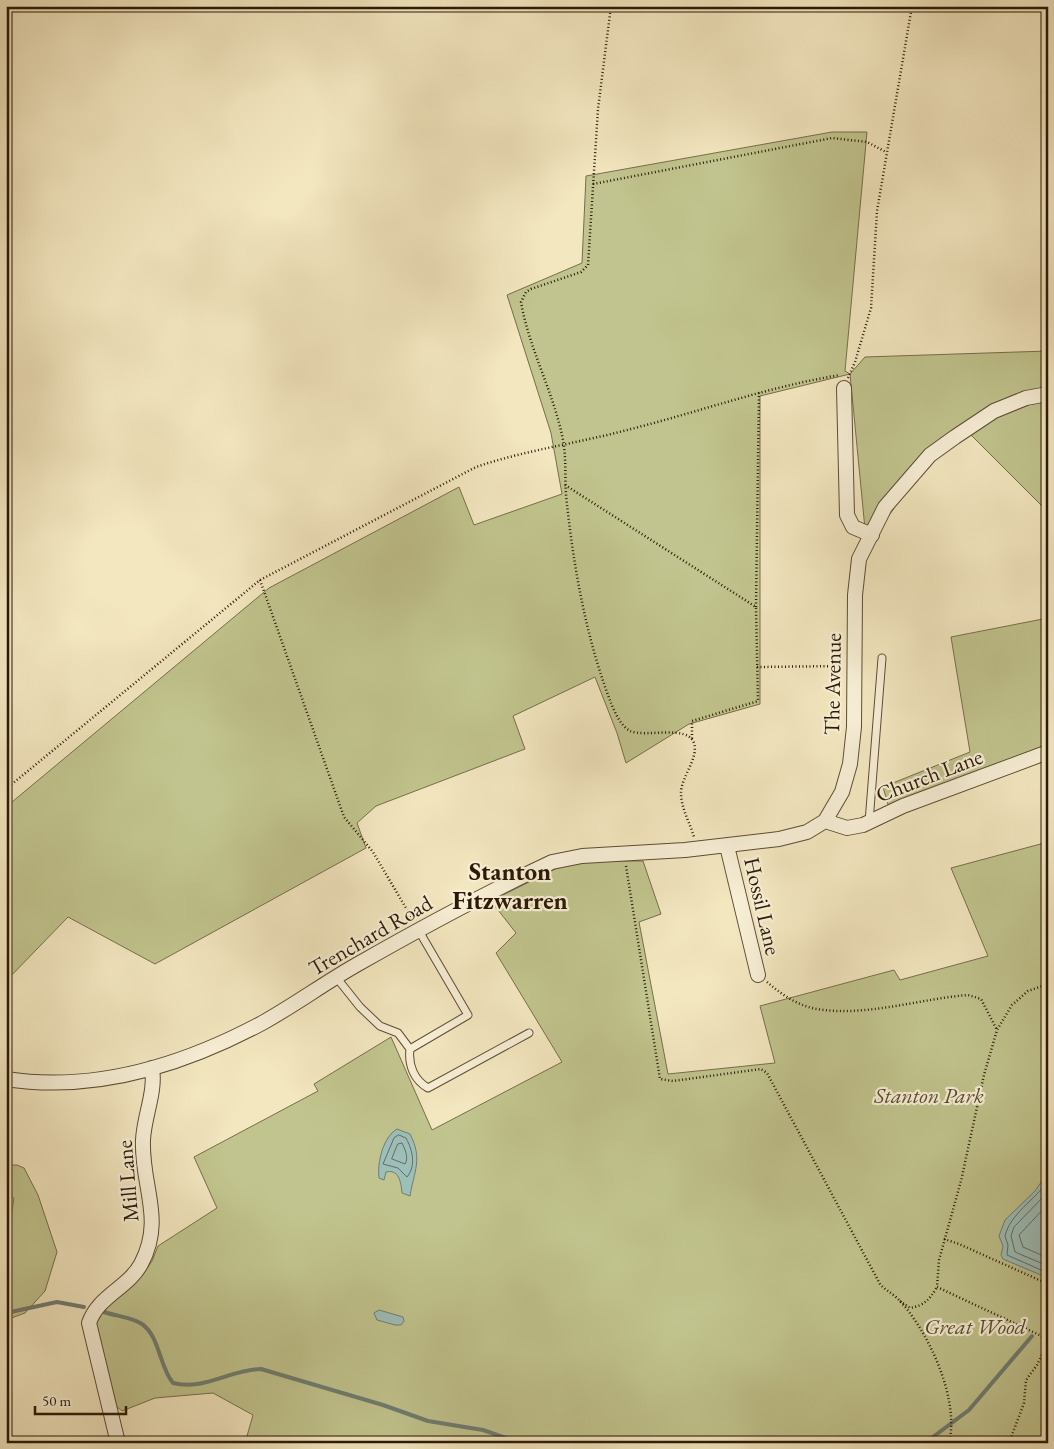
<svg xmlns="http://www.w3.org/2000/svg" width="1054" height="1449" viewBox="0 0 1054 1449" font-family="'EB Garamond',serif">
<rect width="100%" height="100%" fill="#f3e7c0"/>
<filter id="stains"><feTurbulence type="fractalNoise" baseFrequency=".004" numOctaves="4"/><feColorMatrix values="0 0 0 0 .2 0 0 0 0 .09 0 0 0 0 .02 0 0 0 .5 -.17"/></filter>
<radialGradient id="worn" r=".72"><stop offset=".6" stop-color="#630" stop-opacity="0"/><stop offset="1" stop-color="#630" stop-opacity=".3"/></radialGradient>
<path fill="#c1c48e" stroke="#766e4a" d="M832 132H867L845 371 850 374 865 357 1048 351V512L968 432C929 461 902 494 876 535L865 529 850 374 760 396V704L689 724 626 763 617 733 595 677 513 716 525 749 376 806 357 823 366 848 155 964 68 917 6 981V807L269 588 459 487 474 525 562 494 551 433 507 295 582 263 586 176Z
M1048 618V756L891 815 883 787 970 752 951 637Z
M1048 842V1443H245L253 1415 213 1393 155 1398 122 1411 109 1400 92 1343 96 1316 142 1276 152 1261 158 1246 217 1208 194 1157 318 1091 314 1084 391 1037 432 1130 562 1062 496 953 516 933 491 901 555 869 580 861H643L661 914 639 922 668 1074 775 1063 760 1006 894 970 900 980 988 956 951 868Z
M17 1165 24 1168 38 1195 57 1252 45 1291 25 1313 6 1320V1229L10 1223 14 1198 6 1193V1165Z"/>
<path fill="#9dbfb9" stroke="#6f7d71" d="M397 1129 410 1134C423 1159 414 1171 410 1196L402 1193C401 1182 399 1169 386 1172L384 1180 379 1178C377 1163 383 1137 397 1129Z
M1048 1172V1278L1003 1259 1001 1255 1003 1246 999 1236 1005 1220 1035 1191Z
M379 1310 403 1317 404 1321 401 1325H395L377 1320 374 1313Z"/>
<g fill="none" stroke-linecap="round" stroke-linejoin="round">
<path stroke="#646c5f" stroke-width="1" d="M399 1135 406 1138C413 1151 416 1166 407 1177L398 1168 383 1164 394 1138Z
M398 1144 402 1143C405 1149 409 1158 405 1164L392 1159Z
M1048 1181C1035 1200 1010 1214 1005 1236L1008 1245 1007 1255 1048 1273
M1048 1192 1014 1227 1011 1236 1015 1252 1048 1266
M1048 1204 1019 1235 1023 1247 1048 1258"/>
<path stroke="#6f7d71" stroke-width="4" d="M104 1312C115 1316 132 1317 142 1324 160 1337 159 1366 173 1383 203 1391 232 1369 261 1369L383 1405 428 1421 483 1430 520 1443
M6 1313 57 1302 84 1307
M925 1443 969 1410 1032 1336"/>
<g stroke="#5d4c34" stroke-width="9">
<path id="service" d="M869 822 882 658
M336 977 360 1007 380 1026 398 1033 410 1049 468 1015 419 931
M410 1049C408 1065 414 1080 428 1088L529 1033"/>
</g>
<g stroke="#5d4c34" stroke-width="16">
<path id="minor" d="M844 388 847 515 853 527 872 535
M825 821 847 828 863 825 903 806 1048 752
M727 846 758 975
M6 1079C96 1093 186 1064 264 1022 296 1004 326 982 358 964 421 928 486 893 552 862L582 856 685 850 779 839 807 832 825 821 842 792 850 764 854 727 855 595 859 559 885 507 930 455 955 437 994 411 1026 398 1048 394
M118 1443 89 1323C98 1296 128 1288 141 1264 165 1219 141 1186 143 1140 144 1116 156 1092 152 1068"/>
</g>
<path stroke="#2b1905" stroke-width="2.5" stroke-dasharray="1 2.5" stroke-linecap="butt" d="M611 6 598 109 588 265 581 272 531 289 526 292 521 302C529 349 554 393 563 440 567 461 564 483 567 504 574 570 587 641 611 703 615 713 621 726 630 731 646 738 687 724 694 743 699 758 681 777 681 793 681 808 690 823 694 837
M593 184 832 138 867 142 886 152
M848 378 855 362 871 308 877 211 912 6
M565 485 756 607 758 701 692 721V740
M260 580 344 817 373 852 413 920
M756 607 759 391
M757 667 843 666
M6 789 260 580 476 467C526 450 579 443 631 429 702 411 767 387 840 375
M626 866 660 1079 673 1081 761 1069 767 1073 880 1284C885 1290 892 1293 898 1299 928 1330 960 1399 949 1443
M767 982C781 994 798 1006 817 1009 867 1017 918 999 968 995L981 999 997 1030
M1048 984 1028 991 1012 1005 997 1030 984 1075 961 1181 939 1260 937 1287 1048 1339
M944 1239 959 1244 1048 1284
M900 1301 910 1308C925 1305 929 1300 937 1287
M1009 1443 1024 1403 1026 1380 1037 1365 1048 1343"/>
<use href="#service" stroke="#f7efd6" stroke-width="7"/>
<use href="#minor" stroke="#f7efd6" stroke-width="14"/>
</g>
<g text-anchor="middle" stroke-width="4.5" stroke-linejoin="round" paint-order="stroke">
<g font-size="22" fill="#2b1905" stroke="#f7efd6">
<text transform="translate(832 684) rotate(-89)" y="8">The Avenue</text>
<text transform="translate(929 775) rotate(-21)" y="8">Church Lane</text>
<text transform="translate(763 906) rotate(77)" y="8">Hossil Lane</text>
<text transform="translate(370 935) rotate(-30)" y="8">Trenchard Road</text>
<text transform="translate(127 1181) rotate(-95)" y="8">Mill Lane</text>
</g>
<g font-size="22" font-style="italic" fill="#584c2e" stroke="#f7efd6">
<text x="929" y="1103">Stanton Park</text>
<text x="975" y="1334">Great Wood</text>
</g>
<g font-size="25" font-weight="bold" fill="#2b1905" stroke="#f7efd6">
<text x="510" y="880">Stanton<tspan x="510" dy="29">Fitzwarren</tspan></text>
</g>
</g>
<rect width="1054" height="1449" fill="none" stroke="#f3e7c0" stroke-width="25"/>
<rect x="8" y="8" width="1039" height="1434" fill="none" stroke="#2b1905" stroke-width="2.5"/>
<rect x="12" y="12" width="1029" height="1424" fill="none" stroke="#2b1905"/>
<path d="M35 1406v8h91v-8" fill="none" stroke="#2b1905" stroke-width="2.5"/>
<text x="42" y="1406" font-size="15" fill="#2b1905" stroke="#f7efd6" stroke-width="4" paint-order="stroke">50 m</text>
<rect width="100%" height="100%" filter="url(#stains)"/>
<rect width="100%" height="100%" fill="url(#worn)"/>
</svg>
